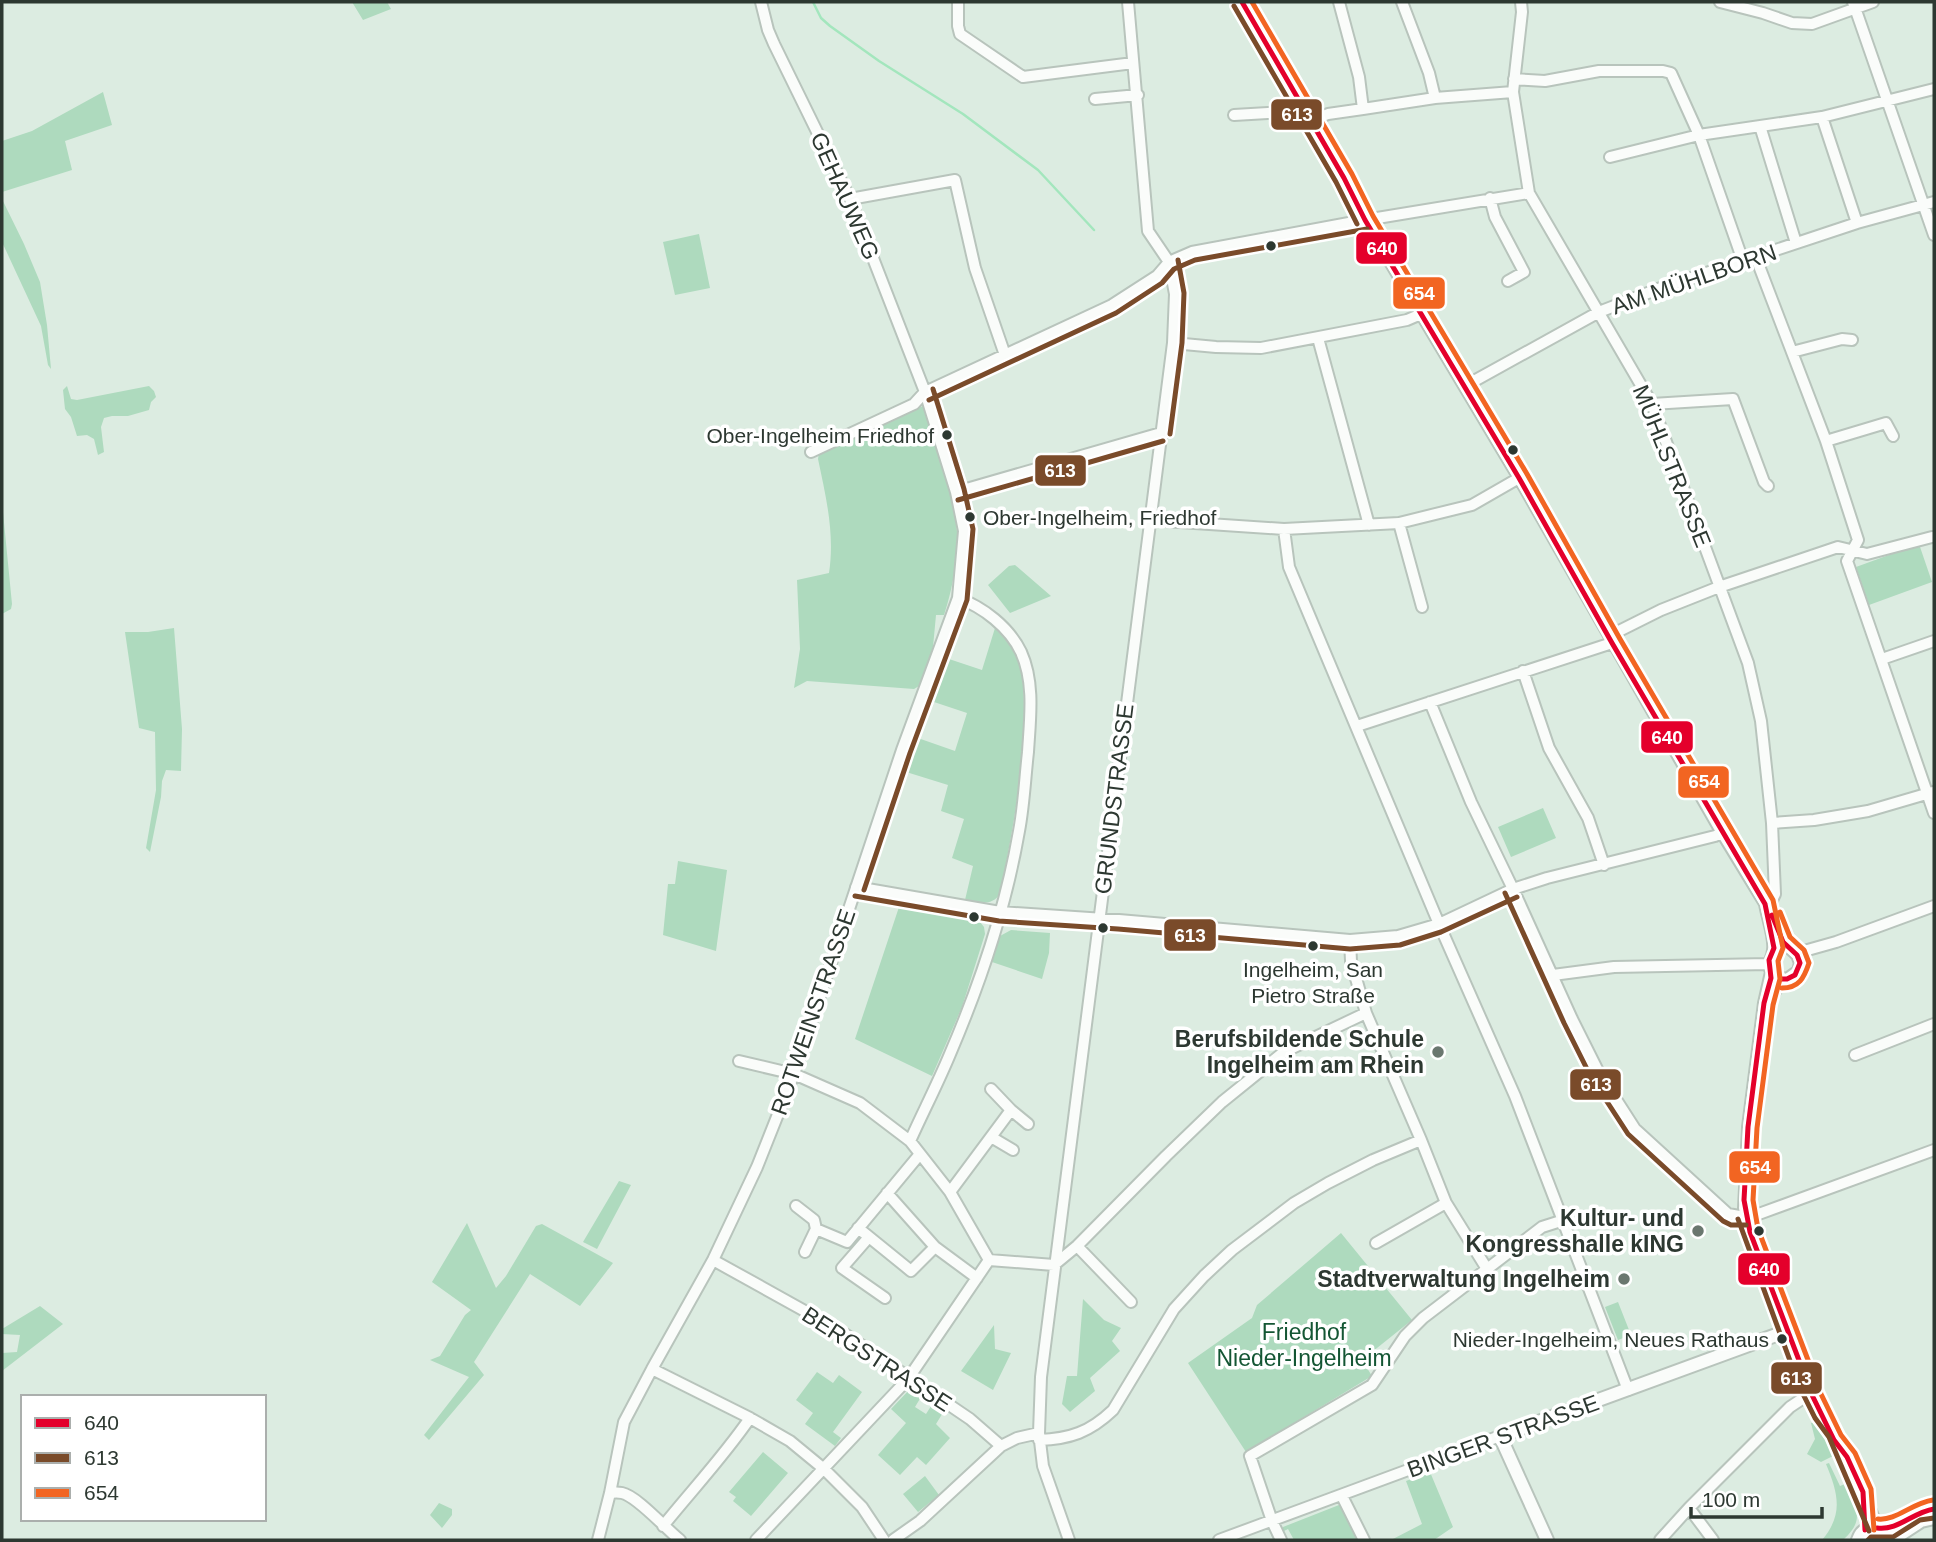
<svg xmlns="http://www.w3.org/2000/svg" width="1936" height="1542" viewBox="0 0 1936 1542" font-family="Arial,sans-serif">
<rect width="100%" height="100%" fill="#dcece1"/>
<path fill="#aedabe" d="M352 2H387L391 9 363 20Z
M103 92 112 125 65 141 72 170 2 192V141L32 131Z
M2 199 24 244 40 282 47 325 51 369 48 365 41 326 2 242Z
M699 234 710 288 675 295 663 242Z
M67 386 71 399 77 400 149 386 154 391 156 397 151 402 149 410 128 416H112L104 418 101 427 104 452 98 455 94 439 87 435 77 436 71 417 65 409 63 390Z
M925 405C938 442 952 492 957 531 960 552 951 595 944 615H936L933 647 919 686 914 689 807 681 794 688 800 649 797 580 829 573C835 534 826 497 818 459L819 453Z
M2 502 12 604 11 609 2 614Z
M1919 544 1932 582 1869 605 1856 567Z
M1015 565 1051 596 1010 613 988 585 1009 566Z
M174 628 182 729 181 771 166 770 162 781 161 797 150 852 146 848 156 790 155 732 139 728 125 632H148Z
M995 628C1004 637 1012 647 1017 658 1024 676 1024 694 1024 712 1024 773 1012 834 1000 894 991 907 978 902 965 900L973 866 952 858 964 819 941 811 948 785 903 771 915 737 955 751 967 713 928 700 943 657 982 670Z
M1543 808 1556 838 1511 857 1498 827Z
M678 861 727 870 716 951 663 935 668 884H675Z
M900 904 980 922 984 927 985 934 962 1007 932 1076 855 1039Z
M1011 930 1050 933 1049 953 1042 979 992 962 1000 936Z
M619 1181 631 1185 597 1249 583 1242Z
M467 1223 496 1288 506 1276 536 1226 542 1224 613 1263 580 1306 530 1274 474 1362 484 1375 429 1440 424 1435 469 1377 430 1360 440 1356 465 1315 471 1310 432 1282Z
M1341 1233 1412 1320 1362 1360 1372 1376 1246 1452 1188 1363 1252 1318 1257 1305Z
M1083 1299 1104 1320 1121 1328 1112 1341 1120 1351 1090 1378 1095 1391 1070 1412 1062 1404 1067 1376H1077Z
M1618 1302 1631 1335 1618 1340 1605 1307Z
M40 1306 63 1324 2 1371V1353L17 1352 20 1335 2 1334V1329Z
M994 1325 995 1349 1011 1353 993 1390 961 1371Z
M817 1372 833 1383 839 1375 862 1392 833 1432 841 1438 835 1446 805 1424 813 1413 796 1400Z
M911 1388 921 1397 915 1407 926 1414 933 1403 944 1411 936 1424 950 1438 926 1465 917 1457 900 1475 878 1455 906 1423 891 1409Z
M1816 1422 1833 1456 1821 1462 1807 1454 1815 1439 1811 1423Z
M763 1452 788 1473 751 1516 733 1501 736 1497 729 1492Z
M1829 1463 1840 1486 1845 1484C1856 1509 1866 1519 1843 1540H1822C1844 1514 1838 1493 1826 1464Z
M1430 1472 1453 1527 1434 1540H1391L1422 1524 1406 1481Z
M925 1476 939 1495 918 1512 903 1494Z
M439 1503 452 1509V1515L442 1528 430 1515Z
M1339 1505 1344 1507 1361 1540H1294L1288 1529 1282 1532 1283 1527Z"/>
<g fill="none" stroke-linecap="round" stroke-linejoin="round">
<path stroke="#a3e6bd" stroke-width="2.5" d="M813 2 821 18 830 26 879 61 963 114 1038 170 1094 230"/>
<g stroke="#b8c4bc" stroke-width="14">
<path id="minor" d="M958 2V26L960 34 1023 77 1133 63
M1242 2 1344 178 1365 220 1519 478 1722 833 1772 915 1783 942 1797 955 1800 963 1798 971 1787 979 1774 976C1764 963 1772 962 1773 950 1775 938 1767 917 1765 904
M1339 2 1359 77 1363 109
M1402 2 1429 73 1435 98
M1521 2 1522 12 1513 92 1529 193 1652 404 1748 663 1761 721 1772 823 1775 894 1772 900 1765 904
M1720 2 1763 13 1792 23 1812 24 1873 2
M1853 2 1934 235
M1514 79 1545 81 1599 71H1663L1671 73 1699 135 1610 157
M1095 99 1138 95
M1234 115 1284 112 1302 104
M1822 117 1857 223
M1311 121 1328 114 1363 109 1435 98 1513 92
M1760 126 1796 243
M1490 198 1495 217 1524 272 1508 281
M850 199 955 180 975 268 1005 355
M1756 258 1826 441 1858 540 1847 561 1934 813
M1743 261 1699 135 1822 117 1934 89
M1318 338 1369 525
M1173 343 1216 347 1261 348 1407 320 1421 314
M1792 352 1842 339 1852 340
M1465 386 1599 312 1658 289 1857 223 1934 202
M1652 404 1733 399 1764 482 1768 486
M1826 441 1886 423 1893 436
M811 452 914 404 925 392 1112 305 1157 276 1169 262 1192 252 1365 220 1529 193
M956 492 1161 433
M1150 520 1284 529 1399 523 1472 505 1519 478
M1399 523 1422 607
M1284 529 1289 567 1439 924 1515 1096 1628 1390
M1609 636 1661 610 1719 587 1838 547 1867 554 1932 537
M1882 659 1934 641
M1523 671 1549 748 1588 818 1604 865
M1430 702 1471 802 1513 889 1572 1019 1599 1073 1635 1129 1728 1214 1739 1216 1756 1215 1934 1150
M1357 726 1612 643
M1772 823 1814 820 1868 811 1933 792
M856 887 1000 912 1119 920 1350 940 1398 936 1439 924 1513 889 1547 878 1715 836 1722 833
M1350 940 1351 961 1366 1013 1421 1140 1446 1203 1487 1269
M1794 951H1804L1836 942 1934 906
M1771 972 1764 1003 1748 1127 1744 1208 1750 1232 1787 1331
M1553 975 1614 967 1768 964
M1767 1006 1782 979
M1855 1055 1934 1024
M739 1061 794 1074 860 1103 910 1141 950 1192 989 1260
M1011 1110 1028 1124
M991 1137 1013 1150
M910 1141C923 1112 938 1083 950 1054 980 984 1006 906 1019 831 1024 805 1025 778 1028 752 1030 719 1035 683 1021 652 1009 627 983 607 958 598
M950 1192 1011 1110 991 1089
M796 1206 814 1220 816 1229
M858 1228 911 1271 935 1247 887 1193
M869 1237 842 1268 885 1298
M1376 1243 1446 1203
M1077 1246 1131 1302
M935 1247 977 1278
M805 1252 816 1229 847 1242 920 1154
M713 1260 839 1330 970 1419 1001 1446 1017 1438 1039 1433
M652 1369 750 1418 790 1441 824 1469 862 1507 884 1540
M1039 1440C1070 1439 1090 1432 1113 1410L1174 1309 1204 1276 1232 1250 1294 1203 1328 1183 1373 1160 1421 1140
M610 1493C616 1492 617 1492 622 1493 637 1496 666 1529 680 1540
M1342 1496 1364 1540
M1689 1508 1713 1540
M663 1526C692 1490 724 1456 750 1418
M598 1540 610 1493 624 1422 652 1369 713 1260 757 1167 794 1074 902 750 958 598 964 531 956 492 925 392 850 199 774 44 768 30 761 2
M756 1540 908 1379 989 1260 1054 1265 1077 1246 1166 1156 1222 1102 1284 1052 1366 1013
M893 1540 920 1521 1001 1446
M1069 1540 1043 1466 1039 1433 1041 1377 1173 343 1175 294 1169 262 1148 231 1128 2
M1219 1540 1500 1436
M1281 1540 1272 1521 1250 1456 1372 1385 1405 1336 1423 1318 1542 1227 1564 1220
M1660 1540 1689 1508 1790 1407 1811 1393"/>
</g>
<g stroke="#b8c4bc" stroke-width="16">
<path id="major" d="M1844 1449 1877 1528
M1881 1529C1901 1530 1912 1509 1934 1509
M1547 1540 1500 1436 1787 1331 1813 1397 1834 1440 1847 1457
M1858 1540C1862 1528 1873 1524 1884 1531
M1892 1540 1921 1521 1934 1518"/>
</g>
<use href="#minor" stroke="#fafcfa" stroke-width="10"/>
<use href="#major" stroke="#fafcfa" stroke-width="12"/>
<g stroke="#fff" stroke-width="10">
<path id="bus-1" d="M1242 2 1344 178 1365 220 1519 478 1612 643 1765 904 1774 948 1769 960 1771 978 1764 1003 1748 1127 1744 1200 1750 1232 1813 1397 1834 1440 1847 1457 1863 1492 1865 1530
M1772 915 1783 942 1797 955 1800 963 1795 975 1787 979H1782
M1877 1528C1898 1531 1913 1512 1934 1509"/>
</g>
<g stroke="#fff" stroke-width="10">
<path id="bus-2" d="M1234 6 1336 182 1357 224
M929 400 1116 313 1162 283 1174 269 1195 260 1367 229
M1170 434 1182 343 1184 293 1178 260
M958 500 1163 441
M864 890 910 753 967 600 973 529 964 489 933 389
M1505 893 1564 1023 1591 1077 1628 1134 1723 1221 1731 1225H1746
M855 896 999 921 1118 929 1350 949 1400 945 1441 932 1517 897
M1738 1219 1800 1388 1815 1418 1829 1437 1869 1531
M1868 1540 1871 1537H1893L1920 1520 1934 1518"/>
</g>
<g stroke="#fff" stroke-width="10">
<path id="bus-3" d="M1252 2 1352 174 1373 216 1527 474 1620 639 1773 900 1783 948 1778 961 1780 979 1773 1005 1757 1128 1753 1200 1758 1229 1821 1394 1841 1435 1855 1453 1871 1489 1874 1530
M1780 912 1790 937 1804 950 1809 963C1804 978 1799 988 1782 988
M1878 1519C1896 1521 1912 1503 1933 1500"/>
</g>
<use href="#bus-1" stroke="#e4002b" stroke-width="5"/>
<use href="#bus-2" stroke="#7a4b2a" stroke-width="5"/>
<use href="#bus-3" stroke="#f26522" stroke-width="5"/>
</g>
<g fill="#2d3831" stroke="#fff" stroke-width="2.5">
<circle cx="1271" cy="246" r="6"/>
<circle cx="947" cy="435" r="6"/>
<circle cx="1513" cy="450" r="6"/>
<circle cx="970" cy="517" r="6"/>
<circle cx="974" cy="917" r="6"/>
<circle cx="1103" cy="928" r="6"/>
<circle cx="1313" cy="946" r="6"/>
<circle cx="1759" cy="1231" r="6"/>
<circle cx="1782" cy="1339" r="6"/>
</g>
<g fill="#6a776f" stroke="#fff" stroke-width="2.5">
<circle cx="1438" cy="1052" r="7"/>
<circle cx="1698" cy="1231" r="7"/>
<circle cx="1624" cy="1279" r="7"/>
</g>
<g text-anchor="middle" stroke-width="7" stroke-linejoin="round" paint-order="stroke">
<g font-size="21" fill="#2d3831" stroke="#fff" text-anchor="end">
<text x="934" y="443">Ober-Ingelheim Friedhof</text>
<text x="983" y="525" text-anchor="start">Ober-Ingelheim, Friedhof</text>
<text x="1313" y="977" text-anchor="middle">Ingelheim, San<tspan x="1313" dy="26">Pietro Straße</tspan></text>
<text x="1769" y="1347">Nieder-Ingelheim, Neues Rathaus</text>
</g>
<g font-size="23" fill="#2d3831" stroke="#fff">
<text transform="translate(845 196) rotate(66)" y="8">GEHAUWEG</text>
<text transform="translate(1694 279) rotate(-19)" y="8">AM MÜHLBORN</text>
<text transform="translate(1672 466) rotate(68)" y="8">MÜHLSTRASSE</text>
<text transform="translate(1114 799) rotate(-83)" y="8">GRUNDSTRASSE</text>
<text transform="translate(813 1012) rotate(-71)" y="8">ROTWEINSTRASSE</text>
<text transform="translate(877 1359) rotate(33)" y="8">BERGSTRASSE</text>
<text transform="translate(1503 1436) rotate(-20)" y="8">BINGER STRASSE</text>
</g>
<g font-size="23" font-weight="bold" fill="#2d3831" stroke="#fff" text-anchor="end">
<text x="1424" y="1047">Berufsbildende Schule<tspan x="1424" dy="26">Ingelheim am Rhein</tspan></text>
<text x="1684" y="1226">Kultur- und<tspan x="1684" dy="26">Kongresshalle kING</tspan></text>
<text x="1610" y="1287">Stadtverwaltung Ingelheim</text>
</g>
<g font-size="23" fill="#145634" stroke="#fff">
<text x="1304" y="1340">Friedhof<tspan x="1304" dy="26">Nieder-Ingelheim</tspan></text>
</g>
</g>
<g stroke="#fff" stroke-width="2.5">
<rect x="1270" y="98" width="53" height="33" rx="7" fill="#7a4b2a"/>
<rect x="1355" y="231" width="53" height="34" rx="7" fill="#e4002b"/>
<rect x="1392" y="276" width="54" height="34" rx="7" fill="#f26522"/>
<rect x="1034" y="454" width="53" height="33" rx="7" fill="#7a4b2a"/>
<rect x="1640" y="720" width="54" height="34" rx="7" fill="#e4002b"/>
<rect x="1677" y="765" width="53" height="34" rx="7" fill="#f26522"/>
<rect x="1163" y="918" width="54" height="34" rx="7" fill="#7a4b2a"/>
<rect x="1569" y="1068" width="53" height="33" rx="7" fill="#7a4b2a"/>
<rect x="1728" y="1150" width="53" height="34" rx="7" fill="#f26522"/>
<rect x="1737" y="1252" width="54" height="34" rx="7" fill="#e4002b"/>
<rect x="1770" y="1361" width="53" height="34" rx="7" fill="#7a4b2a"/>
</g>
<g font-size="19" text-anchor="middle" font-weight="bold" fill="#fff">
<text x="1297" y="121">613</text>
<text x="1382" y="255">640</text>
<text x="1419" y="300">654</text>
<text x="1060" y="477">613</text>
<text x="1667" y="744">640</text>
<text x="1704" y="788">654</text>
<text x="1190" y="942">613</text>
<text x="1596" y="1091">613</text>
<text x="1755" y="1174">654</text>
<text x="1764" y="1276">640</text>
<text x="1796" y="1385">613</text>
</g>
<rect width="1936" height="1542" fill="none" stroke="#2d3831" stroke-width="7"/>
<rect x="21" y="1395" width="245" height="126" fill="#ffffff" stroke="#abafad" stroke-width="2"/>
<rect x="35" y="1418" width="35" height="10" fill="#e4002b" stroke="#abafad" stroke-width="2"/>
<text x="84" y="1430" font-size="21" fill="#2d3831">640</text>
<rect x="35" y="1453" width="35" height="10" fill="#7a4b2a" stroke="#abafad" stroke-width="2"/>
<text x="84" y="1465" font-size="21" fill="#2d3831">613</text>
<rect x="35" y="1488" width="35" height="10" fill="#f26522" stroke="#abafad" stroke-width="2"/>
<text x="84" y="1500" font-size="21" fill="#2d3831">654</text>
<path d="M1691 1507v10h131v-10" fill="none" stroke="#2d3831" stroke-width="3.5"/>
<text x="1702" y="1507" font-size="21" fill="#2d3831" stroke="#ffffff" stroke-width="5" paint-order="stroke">100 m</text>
</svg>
